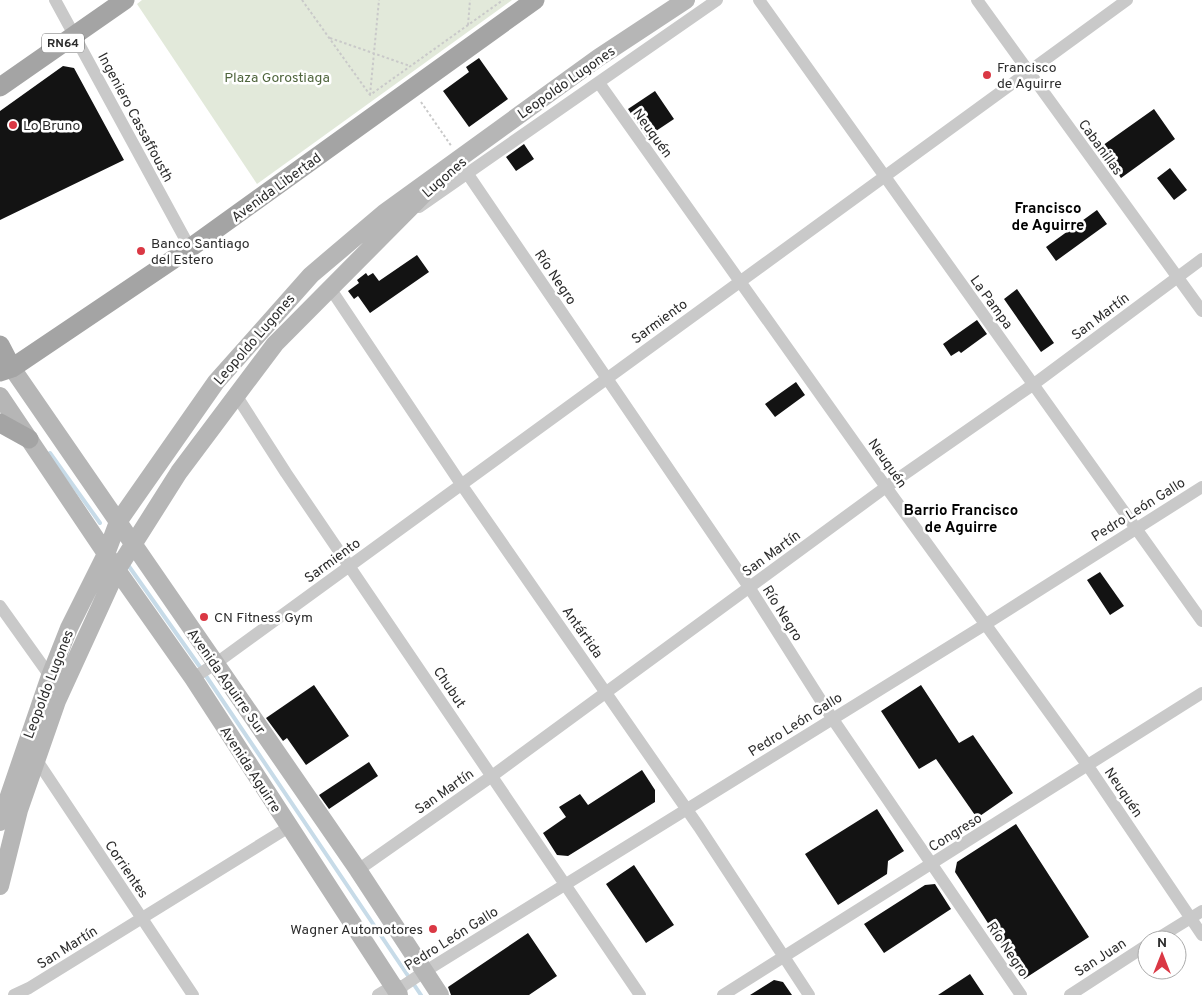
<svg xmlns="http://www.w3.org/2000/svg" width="1202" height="995" viewBox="0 0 1202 995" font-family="Overpass,sans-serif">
<rect width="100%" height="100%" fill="#fff"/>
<path fill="#e2e9da" d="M142 0H512L257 184 137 4Z"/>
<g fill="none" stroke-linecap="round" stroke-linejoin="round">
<path stroke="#c7dbe8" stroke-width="4" d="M50 453 100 523
M128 565 200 667 421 995"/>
</g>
<path fill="#131313" d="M479 58 508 99 469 127 443 91 469 72 466 67Z
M63 66 74 68 124 160 0 220V111Z
M655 91 674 119 647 137 628 109Z
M1154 109 1175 139 1121 178 1099 148Z
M524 144 534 159 516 171 506 157Z
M1170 168 1187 190 1174 200 1157 178Z
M1097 210 1107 224 1056 261 1046 247Z
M417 255 429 272 370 313 358 296 354 299 348 291 359 283 357 280 366 273 368 276 373 273 379 281Z
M1017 289 1054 343 1041 352 1004 299Z
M977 320 987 334 961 353 959 351 951 356 943 344Z
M796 382 805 395 775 417 765 404Z
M1100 572 1124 606 1110 615 1087 580Z
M314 685 349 736 306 765 287 738 283 741 266 718Z
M921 685 959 743 973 735 1013 793 977 818 936 759 919 769 881 711Z
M369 762 378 776 329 809 319 795Z
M642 770 655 790V802L568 856 557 855 543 833 566 817 559 807 580 794 588 805Z
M877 809 904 851 888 861 887 874 838 905 805 854Z
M1016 824 1089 937 1024 979 955 872 957 862Z
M634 865 674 925 646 943 606 884Z
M935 884 951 909 884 953 864 924 925 885Z
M528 933 557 976 529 995H451L448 987Z
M970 974 984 995H938Z
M774 980 783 982 792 995H750Z"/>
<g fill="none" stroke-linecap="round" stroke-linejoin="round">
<path stroke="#c9c9c9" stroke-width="2" stroke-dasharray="2.5 2.5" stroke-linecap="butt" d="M302 0 370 95 503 0
M468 25 470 0
M330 38 410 66
M370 95 379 0
M421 102 452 147"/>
<path stroke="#c9c9c9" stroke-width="12" d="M55 0 190 248
M759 0 1202 621
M977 0 1202 311
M599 83 886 487 1088 766 1202 935
M467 173 749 587 832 718 1021 995
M419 207 717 0
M330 288 461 484 699 827 809 995
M236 395 286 473 640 995
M0 606 50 676
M193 678 215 664 1127 0
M36 759 193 995
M358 870 492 776 886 487 1034 384 1202 259
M1155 940 1202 911
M14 995 29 988 289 827
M378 995 393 986H401
M399 995 403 986 424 972 986 624 1202 487
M723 995 1202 693
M1070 995 1147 945"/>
<path stroke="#b6b6b6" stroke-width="18" d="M12 368 358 870 440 995
M0 396 117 570 193 678 399 995
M0 822 50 676 69 628 106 554 118 522 216 382 311 275 384 213 598 58 686 0
M0 886 19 810 57 701 117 570 179 472 275 344 424 194"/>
<path stroke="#a4a4a4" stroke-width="19" d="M0 87 125 0
M0 345 12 368
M0 372 12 368 190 248 535 0
M0 423 29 439"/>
</g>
<g fill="#da3844" stroke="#fff" stroke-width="2">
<circle cx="987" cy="75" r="5"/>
<circle cx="13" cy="125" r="5"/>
<circle cx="141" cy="251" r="5"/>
<circle cx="204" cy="617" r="5"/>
<circle cx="433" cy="929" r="5"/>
</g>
<g text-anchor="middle" stroke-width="5" stroke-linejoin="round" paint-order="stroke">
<rect fill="#fff" stroke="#6b6b6b" stroke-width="1" x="42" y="33.5" width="42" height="19" rx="4"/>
<g font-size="12" font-weight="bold" fill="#2c2c2c">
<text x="63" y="47">RN64</text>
</g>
<g font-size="14" fill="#2c2c2c" stroke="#fff" text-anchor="start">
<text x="997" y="72">Francisco<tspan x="997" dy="16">de Aguirre</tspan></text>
<text x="23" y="130">Lo Bruno</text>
<text x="151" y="248">Banco Santiago<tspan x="151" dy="16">del Estero</tspan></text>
<text x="214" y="622">CN Fitness Gym</text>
<text x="423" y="934" text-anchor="end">Wagner Automotores</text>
</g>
<g font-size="14" fill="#4f653d" stroke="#fff">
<text x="277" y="82">Plaza Gorostiaga</text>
</g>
<g font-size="14" fill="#2c2c2c" stroke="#fff">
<text transform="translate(566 82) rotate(-35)" y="5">Leopoldo Lugones</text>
<text transform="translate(136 117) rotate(62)" y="5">Ingeniero Cassaffousth</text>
<text transform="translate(653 133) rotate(54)" y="5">Neuquén</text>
<text transform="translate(1101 147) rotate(54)" y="5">Cabanillas</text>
<text transform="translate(444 177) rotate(-41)" y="5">Lugones</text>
<text transform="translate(276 187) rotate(-36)" y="5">Avenida Libertad</text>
<text transform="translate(556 277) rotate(56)" y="5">Río Negro</text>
<text transform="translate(992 302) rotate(54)" y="5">La Pampa</text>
<text transform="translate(1100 316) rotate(-37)" y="5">San Martín</text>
<text transform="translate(659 321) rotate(-36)" y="5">Sarmiento</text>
<text transform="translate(254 339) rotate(-49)" y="5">Leopoldo Lugones</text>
<text transform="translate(888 463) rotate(55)" y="5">Neuquén</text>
<text transform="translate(1138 509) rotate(-32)" y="5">Pedro León Gallo</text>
<text transform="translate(771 553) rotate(-36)" y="5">San Martín</text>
<text transform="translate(332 560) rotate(-36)" y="5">Sarmiento</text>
<text transform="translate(783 613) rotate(58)" y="5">Río Negro</text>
<text transform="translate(583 632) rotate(55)" y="5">Antártida</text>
<text transform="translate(227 681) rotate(55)" y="5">Avenida Aguirre Sur</text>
<text transform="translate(48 684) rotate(-69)" y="5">Leopoldo Lugones</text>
<text transform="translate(450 687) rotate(56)" y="5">Chubut</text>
<text transform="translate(795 724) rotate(-32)" y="5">Pedro León Gallo</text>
<text transform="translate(251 769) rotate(57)" y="5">Avenida Aguirre</text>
<text transform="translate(444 791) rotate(-35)" y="5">San Martín</text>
<text transform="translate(1124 792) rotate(56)" y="5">Neuquén</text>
<text transform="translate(955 832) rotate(-32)" y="5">Congreso</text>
<text transform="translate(127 869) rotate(56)" y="5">Corrientes</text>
<text transform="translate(451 938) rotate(-32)" y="5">Pedro León Gallo</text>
<text transform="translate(67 947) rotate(-32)" y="5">San Martín</text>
<text transform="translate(1008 949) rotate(56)" y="5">Río Negro</text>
<text transform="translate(1100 957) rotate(-33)" y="5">San Juan</text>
</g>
<g font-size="15" font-weight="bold" fill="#000" stroke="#fff">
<text x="1048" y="213">Francisco<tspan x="1048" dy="17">de Aguirre</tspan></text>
<text x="961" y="515">Barrio Francisco<tspan x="961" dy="17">de Aguirre</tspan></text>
</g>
</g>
<g transform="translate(1162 955)"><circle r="24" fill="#ffffff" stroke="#ababab"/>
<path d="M0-4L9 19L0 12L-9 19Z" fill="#da3844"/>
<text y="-8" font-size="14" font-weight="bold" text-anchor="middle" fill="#2c2c2c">N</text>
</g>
</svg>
